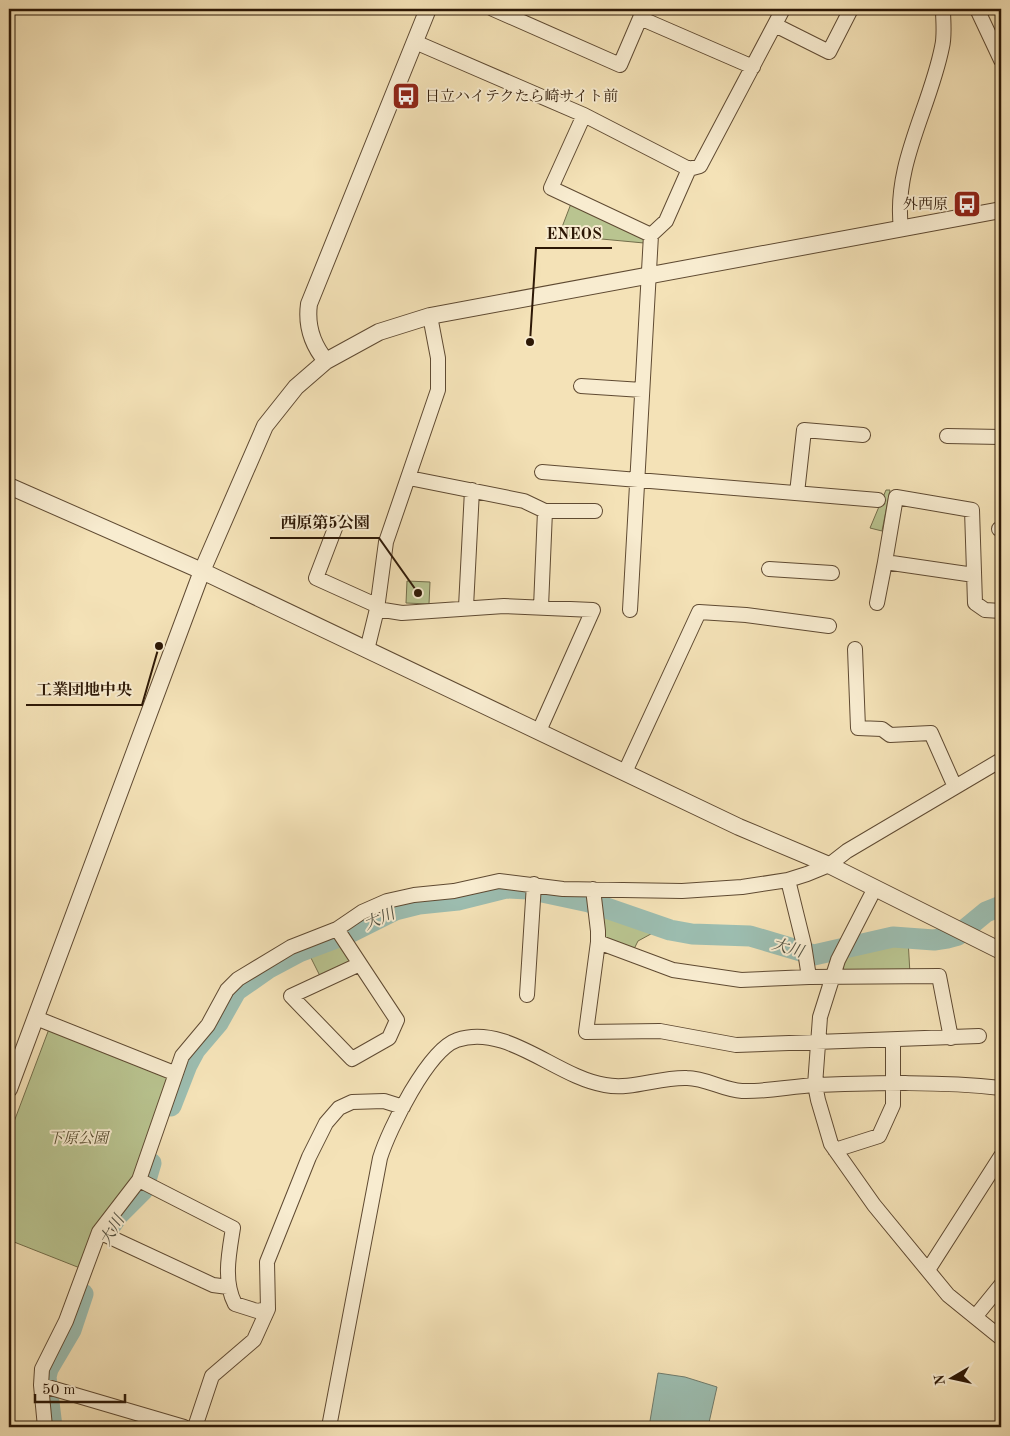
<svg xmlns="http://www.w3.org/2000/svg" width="1010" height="1436" viewBox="0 0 1010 1436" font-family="'Old Standard TT','Noto Serif JP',serif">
<rect width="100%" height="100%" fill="#f4e2b7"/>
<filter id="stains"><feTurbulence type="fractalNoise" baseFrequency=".004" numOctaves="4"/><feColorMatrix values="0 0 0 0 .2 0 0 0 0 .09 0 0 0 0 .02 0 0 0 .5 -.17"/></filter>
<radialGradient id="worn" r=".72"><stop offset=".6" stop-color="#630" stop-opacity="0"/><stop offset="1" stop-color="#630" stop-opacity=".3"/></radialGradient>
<path fill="#b9c490" stroke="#736e4b" d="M572 201 644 234V243L559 235Z
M886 490H890L882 531 870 528Z
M407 581 430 582 429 604 406 603Z
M598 908 660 929 638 941 632 953 599 941Z
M342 938 353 957 351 966 322 980 309 954Z
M893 939H908L910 974 848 975 842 967 849 949Z
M49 1029 168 1076 141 1160 126 1190 114 1201 98 1223 80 1268 9 1240V1135Z"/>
<path fill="#9cbdb0" stroke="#707b6c" d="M658 1373 685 1377 717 1387 708 1427H649Z"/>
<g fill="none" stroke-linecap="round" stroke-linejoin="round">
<path stroke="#9cbdb0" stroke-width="21" d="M171 1106 187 1065 195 1050 218 1023 236 991 269 968 299 952 347 934 395 910 419 904 458 900 506 888 528 889 589 902 670 930 692 934 750 936 814 955 893 937 934 940 947 938 958 935 986 912 1001 906
M109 1228 118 1215 143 1190 151 1163
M52 1427 46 1377 48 1369 71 1330 83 1294"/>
<g stroke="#5f4a32" stroke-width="16">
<path id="minor" d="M493 9 620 65 644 9
M977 9 1001 60
M640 18 753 67
M775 25 829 52 851 9
M415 42 584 115 551 188 651 235
M584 115 689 169
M901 228C893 165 930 108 942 47 945 35 943 21 943 9
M581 386 642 390
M947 436 1001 437
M542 472 878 500
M409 478 524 501 545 511 541 607
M797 493 804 430 863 435
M545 511H595
M337 523 316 578 378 606
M999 529H1001
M769 569 832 573
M974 575 885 562 896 497 972 510 975 603 985 610 1001 611
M877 603 885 562
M466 607 472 490
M377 609 402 613 504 606 593 610 539 731
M630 610 651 235 666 221 689 169 700 166 783 9
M855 649 858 728 882 729 890 735 931 733 955 787
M367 650 377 609 386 542 438 390V358L430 316
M625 772 699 612 746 615 829 626
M788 880 804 945 809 977
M875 888 838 960 820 1017 815 1085 818 1100 831 1144 874 1205 948 1295 1001 1338
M593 889 598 931V942L673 970 741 980 809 977 939 976 951 1038
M337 929 360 964
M598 942 586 1032 660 1031 736 1045 979 1036
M360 964 397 1020 389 1038 352 1059 291 996Z
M527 995 534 884
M36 1018 174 1073
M835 1150 879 1136 893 1105V1041
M139 1180 233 1228C229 1253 223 1281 235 1304L257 1311 268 1309
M99 1232 213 1285 228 1287
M928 1270 1001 1156
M975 1317 1001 1285
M41 1385 184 1427
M45 1427 41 1385 42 1369 66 1321 99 1232 139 1180 182 1056 208 1025 227 990 238 979 291 947 337 929 362 912 387 901 414 895 454 891 499 881 563 889 682 891 742 887 788 880 807 874 829 865 847 851 1001 760
M195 1427 212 1376 254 1340 268 1309 267 1262 309 1157 326 1123 339 1108 352 1102 384 1101 403 1107
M329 1427 380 1158C389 1129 428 1050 457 1040 507 1023 556 1077 605 1085 632 1090 659 1077 687 1078 706 1078 723 1090 742 1091 766 1092 792 1086 817 1085 878 1083 940 1081 1001 1088"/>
</g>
<g stroke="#5f4a32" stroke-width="18">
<path id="tertiary" d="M326 361C312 344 306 326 309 304L428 9
M9 486 202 571 739 827 829 865 1001 951
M9 1089 202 571 265 426 296 387 326 361 379 332 430 316 1001 210"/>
</g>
<use href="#minor" stroke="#f8ecd0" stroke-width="14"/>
<use href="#tertiary" stroke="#f8ecd0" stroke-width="16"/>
</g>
<defs>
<g id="bus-square" transform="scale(1.4375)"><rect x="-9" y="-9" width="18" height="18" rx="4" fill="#8f2418" stroke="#f8ecd0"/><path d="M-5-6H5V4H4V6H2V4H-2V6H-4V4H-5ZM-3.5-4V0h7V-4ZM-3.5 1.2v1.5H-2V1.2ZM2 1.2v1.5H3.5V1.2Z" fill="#fff"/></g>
</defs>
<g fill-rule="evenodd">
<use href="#bus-square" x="406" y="96"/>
<use href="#bus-square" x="967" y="204"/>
</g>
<g text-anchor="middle" stroke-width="4" stroke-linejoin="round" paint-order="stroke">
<g font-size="15" fill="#2d1806" stroke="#f8ecd0" text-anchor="start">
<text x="425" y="101">日立ハイテクたら崎サイト前</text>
<text x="948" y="209" text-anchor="end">外西原</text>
</g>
<g font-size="15" font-style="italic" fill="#574c2f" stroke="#f8ecd0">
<text x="78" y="1143">下原公園</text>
</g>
<g font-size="16" font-style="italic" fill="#545242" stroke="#f8ecd0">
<text transform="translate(379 918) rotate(-23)" y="6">大川</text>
<text transform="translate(788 947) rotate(16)" y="6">大川</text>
<text transform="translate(111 1230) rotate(-59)" y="6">大川</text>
</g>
</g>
<path fill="none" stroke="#2d1806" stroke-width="2" d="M530 342L536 248H612M418 593L379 538H270M159 646L142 705H26"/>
<g fill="#2d1806" stroke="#f8ecd0" stroke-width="2">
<circle cx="530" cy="342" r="5"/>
<circle cx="418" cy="593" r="5"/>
<circle cx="159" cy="646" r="5"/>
</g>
<g font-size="16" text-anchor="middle" font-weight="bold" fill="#2d1806" stroke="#f8ecd0" stroke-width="4" stroke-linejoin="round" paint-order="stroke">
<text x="574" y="239">ENEOS</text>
<text x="325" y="528">西原第5公園</text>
<text x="84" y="695">工業団地中央</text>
</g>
<rect width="1010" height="1436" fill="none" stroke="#f4e2b7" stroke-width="30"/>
<rect x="10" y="10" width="990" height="1416" fill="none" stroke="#2d1806" stroke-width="2.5"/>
<rect x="15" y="15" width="980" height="1406" fill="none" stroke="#2d1806"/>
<g transform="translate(952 1378) rotate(261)" stroke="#f8ecd0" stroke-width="4" paint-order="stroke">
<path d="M0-4L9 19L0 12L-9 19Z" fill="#2d1806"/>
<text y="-8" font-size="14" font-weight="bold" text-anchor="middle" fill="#2d1806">N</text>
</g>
<path d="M35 1394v8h90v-8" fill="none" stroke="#2d1806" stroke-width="2.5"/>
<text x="42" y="1394" font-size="15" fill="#2d1806" stroke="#f8ecd0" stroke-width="4" paint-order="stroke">50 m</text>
<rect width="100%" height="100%" filter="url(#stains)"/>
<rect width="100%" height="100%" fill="url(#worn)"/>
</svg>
